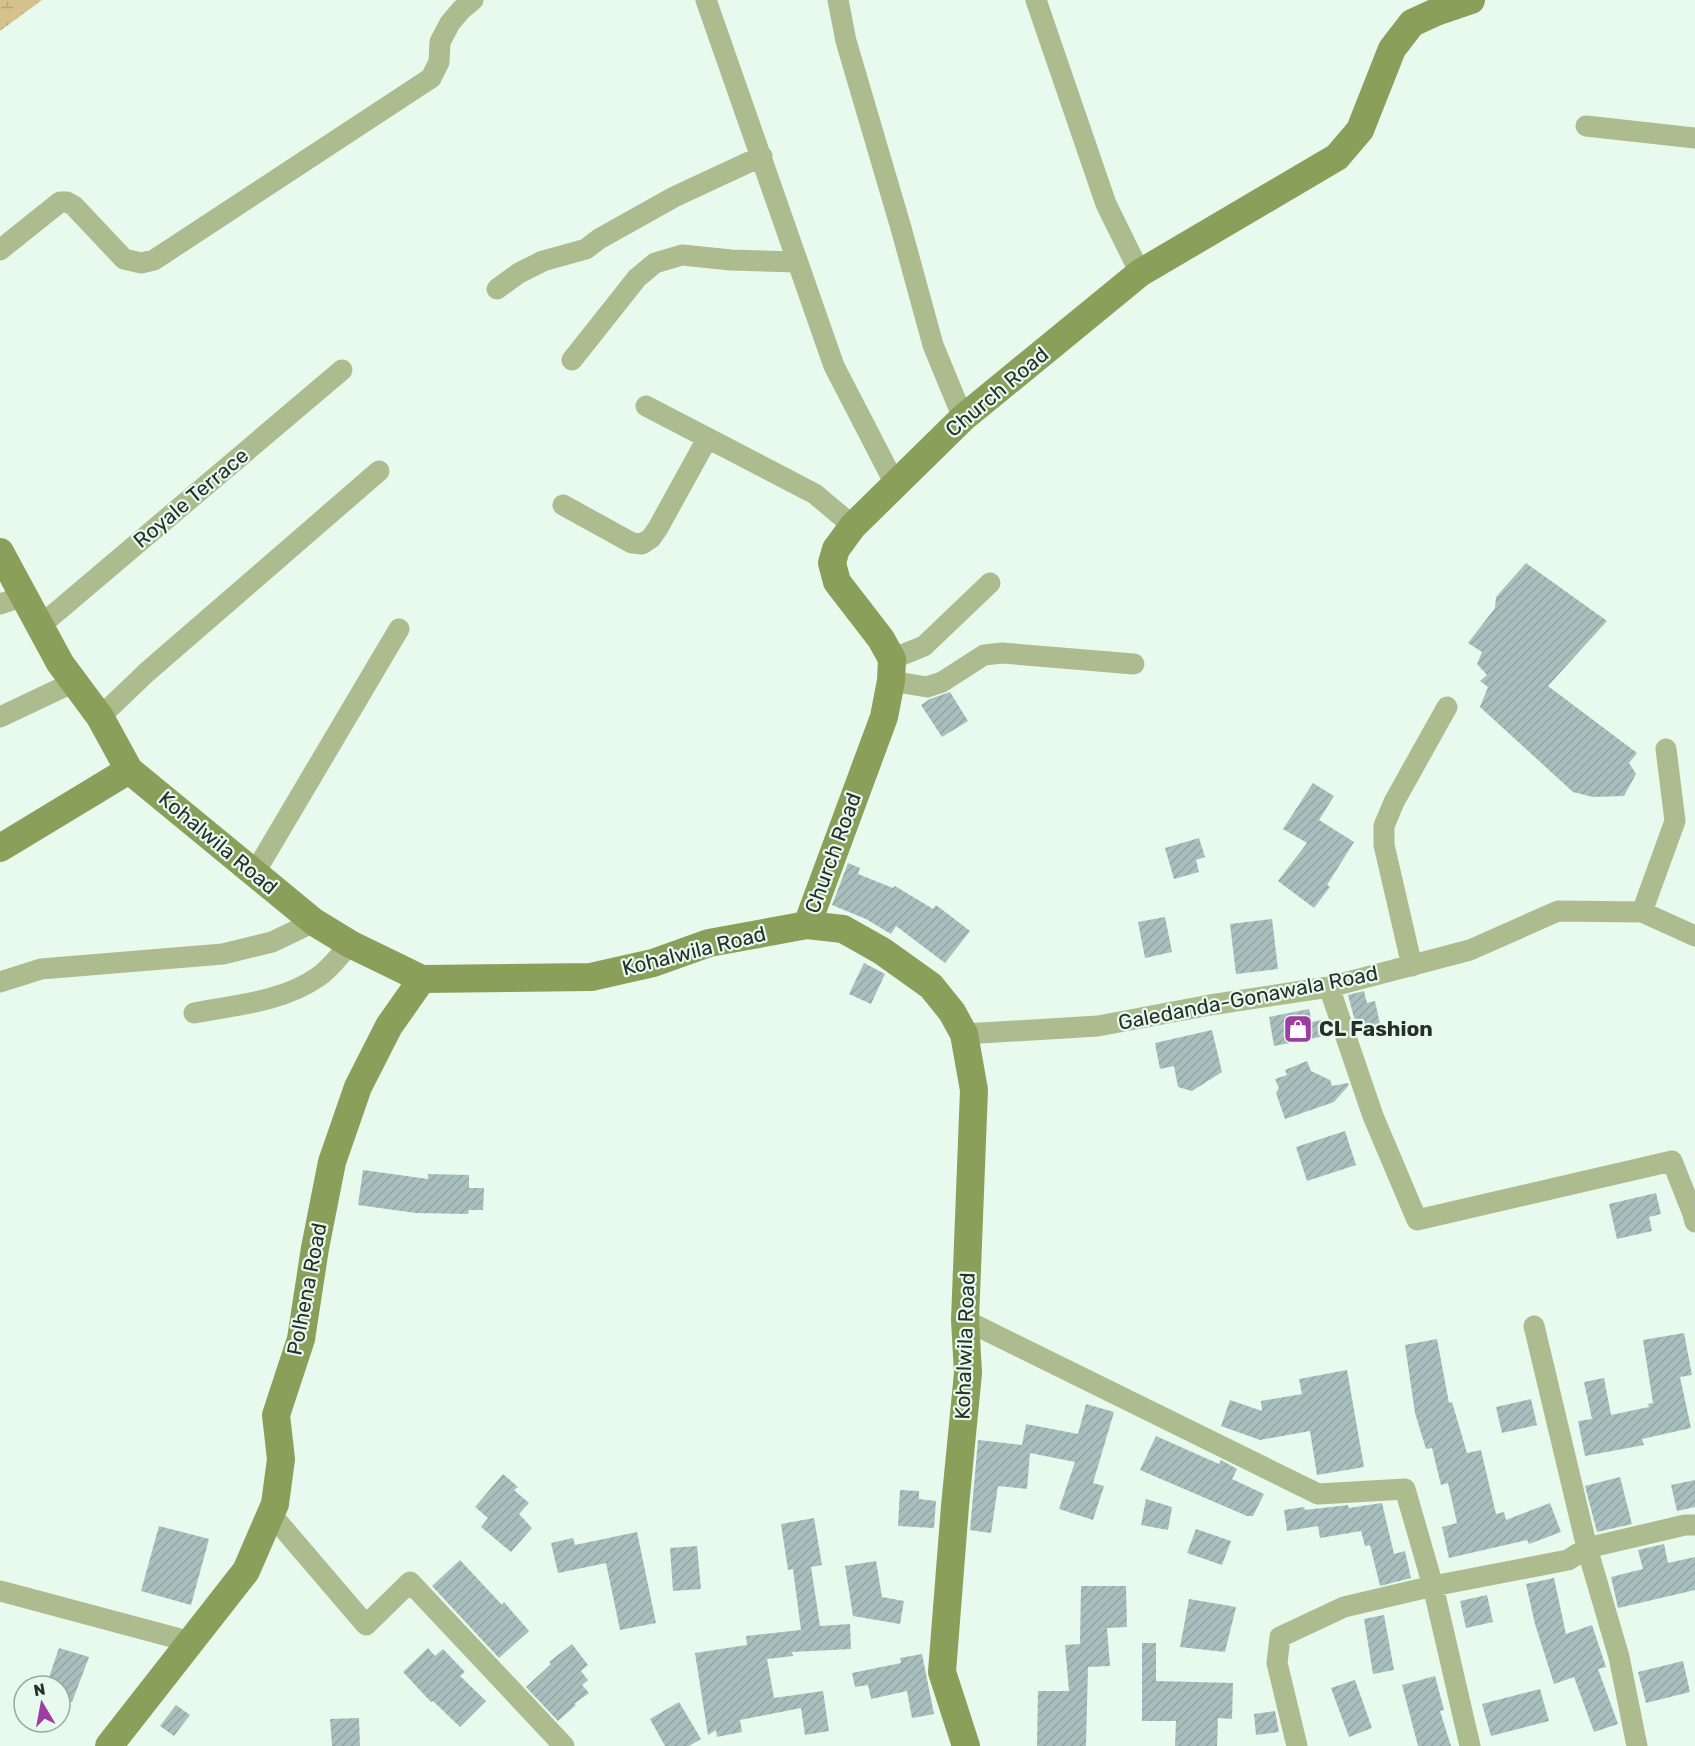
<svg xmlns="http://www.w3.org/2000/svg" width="1695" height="1746" viewBox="0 0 1695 1746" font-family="Rubik,sans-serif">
<defs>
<pattern id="wetland-marsh" width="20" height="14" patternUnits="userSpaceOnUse" patternTransform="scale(1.5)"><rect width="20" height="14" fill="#d5c18c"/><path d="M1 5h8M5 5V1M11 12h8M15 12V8" fill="none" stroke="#b7a679"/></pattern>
<pattern id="building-hatch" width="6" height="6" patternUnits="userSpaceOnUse" patternTransform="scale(1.5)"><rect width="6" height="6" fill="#a8bfbe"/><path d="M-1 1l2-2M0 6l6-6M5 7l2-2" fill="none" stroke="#91a4a3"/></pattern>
</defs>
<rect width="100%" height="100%" fill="#e7faed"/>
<path fill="url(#wetland-marsh)" d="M0 0H42L0 31Z"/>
<path fill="url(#building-hatch)" d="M1526 563 1607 621 1548 686 1637 753 1629 763 1636 774 1624 796 1593 797 1573 792 1480 707 1488 687 1480 681 1487 675 1477 664 1482 652 1468 643 1495 608 1496 597Z
M950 692 968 721 942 737 921 705 930 699Z
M1313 783 1334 796 1319 820 1354 842 1327 885 1330 887 1314 908 1278 881 1307 843 1283 829Z
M1199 838 1205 857 1196 860 1199 872 1174 879 1165 848Z
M848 863 860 868 858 874 893 888 895 886 933 909 936 905 970 931 945 963 896 926 891 934 866 919 832 905Z
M1165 917 1172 952 1145 958 1138 922Z
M1272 919 1278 969 1236 974 1230 924Z
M864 963 885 974 871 1004 849 994Z
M1364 991 1367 1003 1375 1001 1380 1024 1357 1029 1348 995Z
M1309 1009 1312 1022 1322 1020 1325 1036 1274 1046 1269 1017Z
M1212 1030 1222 1072 1192 1091 1178 1087 1174 1066 1160 1069 1155 1043Z
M1307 1061 1311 1071 1330 1080 1332 1086 1348 1083 1349 1085 1334 1102 1285 1119 1276 1093 1279 1088 1275 1079 1287 1075 1285 1070Z
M1345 1131 1356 1165 1307 1181 1296 1147Z
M363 1170 428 1179V1174L469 1175V1188H484L483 1210H469L468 1214 416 1213 358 1205Z
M1656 1193 1661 1214 1649 1217 1652 1231 1617 1239 1609 1204Z
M1684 1333 1692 1375 1680 1377 1691 1428 1642 1439 1644 1445 1585 1456 1578 1421 1592 1419 1584 1382 1604 1378 1611 1415 1649 1407 1648 1404 1653 1403 1643 1340Z
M1437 1339 1449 1403 1452 1402 1467 1453 1481 1450 1496 1514 1504 1512 1506 1520 1550 1503 1561 1532 1529 1544 1527 1540 1449 1558 1442 1527 1457 1523 1448 1483 1441 1485 1432 1448 1426 1449 1415 1413 1405 1345Z
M1347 1370 1364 1467 1317 1475 1310 1431 1260 1440 1221 1426 1230 1400 1262 1411 1261 1401 1302 1394 1299 1379Z
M1531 1399 1537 1425 1502 1433 1496 1407Z
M1086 1404 1114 1412 1093 1483 1104 1486 1093 1520 1059 1509 1075 1462 1030 1453 1027 1489 998 1486 991 1533 970 1530 978 1440 1022 1445 1026 1424 1078 1434Z
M1156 1436 1219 1464 1221 1460 1237 1469 1232 1479 1264 1494 1253 1516H1247L1140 1470Z
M503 1474 518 1487 514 1490 529 1503 519 1514 532 1528 511 1552 481 1527 488 1518 475 1507Z
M1620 1477 1632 1524 1597 1532 1585 1486Z
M1695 1480V1507L1677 1511 1671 1485Z
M900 1490 919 1491V1499L936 1501 934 1528 898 1526Z
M1146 1499 1172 1507 1168 1530 1141 1525Z
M1382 1503 1394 1554 1405 1551 1411 1578 1380 1586 1370 1545 1365 1546 1361 1531 1320 1538 1318 1526 1287 1531 1284 1510 1304 1507 1305 1510 1348 1505 1349 1508Z
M814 1518 822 1565 811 1567 820 1626 850 1624 851 1649 792 1652 793 1656 767 1659 774 1698 823 1691 829 1731 805 1735 801 1708 740 1720 742 1732 717 1737 716 1730 708 1735 695 1653 747 1645 746 1636 801 1630 793 1569 788 1570 781 1524Z
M159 1526 209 1539 191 1605 141 1591Z
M1196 1529 1231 1541 1222 1565 1187 1553Z
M637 1532 656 1623 620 1630 606 1563 558 1573 551 1543 573 1538 575 1545Z
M1664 1544 1668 1563 1695 1557V1590L1618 1608 1611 1577 1643 1569 1638 1550Z
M697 1546 701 1589 673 1591 670 1548Z
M460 1560 502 1605 504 1602 529 1631 499 1658 432 1586Z
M876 1561 882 1597 904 1601 900 1624 853 1616 845 1566Z
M1554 1578 1566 1634 1592 1625 1606 1667 1598 1669 1618 1724 1594 1732 1574 1677 1554 1684 1535 1624 1526 1584Z
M1081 1586H1126L1127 1627 1107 1628 1110 1666 1088 1667 1086 1746H1037L1038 1691H1069L1065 1645 1080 1644Z
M1487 1595 1493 1622 1466 1628 1460 1601Z
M1189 1599 1236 1607 1225 1652 1180 1647Z
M1384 1615 1394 1670 1373 1674 1364 1619Z
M1142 1643H1156V1681L1233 1683 1232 1719 1218 1718 1217 1746H1175L1176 1721H1142Z
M572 1644 588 1665 581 1671 588 1680 582 1685 589 1693 574 1704 576 1705 558 1721 526 1687 551 1664 549 1662Z
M59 1648 89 1657 72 1702 60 1697V1686H46Z
M428 1648 435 1656 443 1649 465 1672 460 1676 486 1701 460 1727 433 1701 431 1702 403 1672Z
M922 1654 934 1714 912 1718 907 1691 871 1699 868 1685 855 1687 852 1673 901 1663 900 1658Z
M1683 1661 1690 1692 1646 1703 1638 1672Z
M1435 1676 1444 1710 1440 1711 1451 1746H1418L1402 1685Z
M1355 1680 1372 1728 1349 1737 1331 1688Z
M1540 1689 1549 1721 1491 1736 1482 1704Z
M679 1702 701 1739 689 1746H665L650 1719Z
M176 1705 190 1715 174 1736 160 1726Z
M1275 1711 1279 1732 1256 1735 1254 1714Z
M359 1718 360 1746H332L330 1719Z"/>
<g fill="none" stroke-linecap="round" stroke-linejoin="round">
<path stroke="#acbc8e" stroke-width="21" d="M706 0 834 366 895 484
M838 0 846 41 901 228 933 345 963 418
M1036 0 1106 204 1140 273
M1586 126 1695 138
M0 250 60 202H67L74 206 124 259 141 263 154 260 431 78 439 62 440 42 450 23 461 10 473 0
M497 289 519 273 543 261 586 249 599 239 674 197 762 156
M572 360 637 278 655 263 682 255 731 260 797 262
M646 406 815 494 853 526
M563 505 632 543 642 544 651 538 658 528 707 439
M0 604 24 596
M40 626 342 370
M892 659 924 646 990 583
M891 681 927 687 942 682 984 655 1002 653 1134 664
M0 717 74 682
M100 717 147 672 379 471
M254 874 399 629
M1642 912 1675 821 1666 749
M1412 966 1384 845V826L1394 802 1447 707
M0 982 41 969 223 954 272 942 314 922
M1329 987 1373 1116 1417 1220 1672 1161 1693 1214 1695 1222
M194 1013C235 1005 282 1002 318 977 330 969 340 955 350 944
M964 1034 1098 1026 1210 1005 1329 987 1470 950 1558 911 1642 912 1695 936
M965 1320 1318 1494 1405 1489 1433 1586 1470 1746
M271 1514 366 1625 410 1582 564 1746
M0 1591 191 1642
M1297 1746 1277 1663 1280 1637 1344 1607 1433 1586 1568 1560 1587 1548 1534 1326
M1637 1746 1619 1657 1587 1548 1685 1525H1695"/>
<path stroke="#8a9f5a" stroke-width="28" d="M0 552 60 663 100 717 129 770 314 922 350 944 422 979 591 977 653 963 709 943 807 925 843 929 882 951 931 986 952 1012 964 1034 974 1090 965 1320 968 1373 955 1506 942 1672 966 1746
M0 848 129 770
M807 925 884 717 891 681 892 659 881 639 837 582 832 563 836 549 853 526 963 418 1140 273 1337 157 1360 130 1392 49 1412 23 1436 12 1471 0
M109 1746 246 1571 275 1504 281 1459 276 1415 301 1339 315 1248 332 1162 358 1087 389 1026 422 979"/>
</g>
<defs>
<g id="shop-square" transform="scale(1.5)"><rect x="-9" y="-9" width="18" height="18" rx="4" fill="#9f3ca2" stroke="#e7faed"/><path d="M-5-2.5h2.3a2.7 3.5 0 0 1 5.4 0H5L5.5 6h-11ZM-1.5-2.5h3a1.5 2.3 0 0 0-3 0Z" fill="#fff"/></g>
</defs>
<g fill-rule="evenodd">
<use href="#shop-square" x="1298" y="1029"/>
</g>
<g text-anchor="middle" stroke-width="4.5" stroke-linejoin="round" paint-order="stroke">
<g font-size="21" fill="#272f2a" stroke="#e7faed">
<text transform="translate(997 392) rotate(-40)" y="7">Church Road</text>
<text transform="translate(191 498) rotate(-40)" y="7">Royale Terrace</text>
<text transform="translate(218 843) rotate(40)" y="7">Kohalwila Road</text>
<text transform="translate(833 853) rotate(-70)" y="7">Church Road</text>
<text transform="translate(694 951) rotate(-14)" y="7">Kohalwila Road</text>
<text transform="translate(1248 998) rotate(-11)" y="7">Galedanda-Gonawala Road</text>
<text transform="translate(307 1289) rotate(-79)" y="7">Polhena Road</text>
<text transform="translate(965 1346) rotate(-88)" y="7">Kohalwila Road</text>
</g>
<g font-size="21" font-weight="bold" fill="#272f2a" stroke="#e7faed" text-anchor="start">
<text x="1319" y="1036">CL Fashion</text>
</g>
</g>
<g transform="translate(42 1704) rotate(350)"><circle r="28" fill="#e7faed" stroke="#9aa99f" stroke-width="1.5"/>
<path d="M0-4.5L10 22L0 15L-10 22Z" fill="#9f3ca2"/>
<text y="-9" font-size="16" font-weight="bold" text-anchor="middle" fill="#272f2a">N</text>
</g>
</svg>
